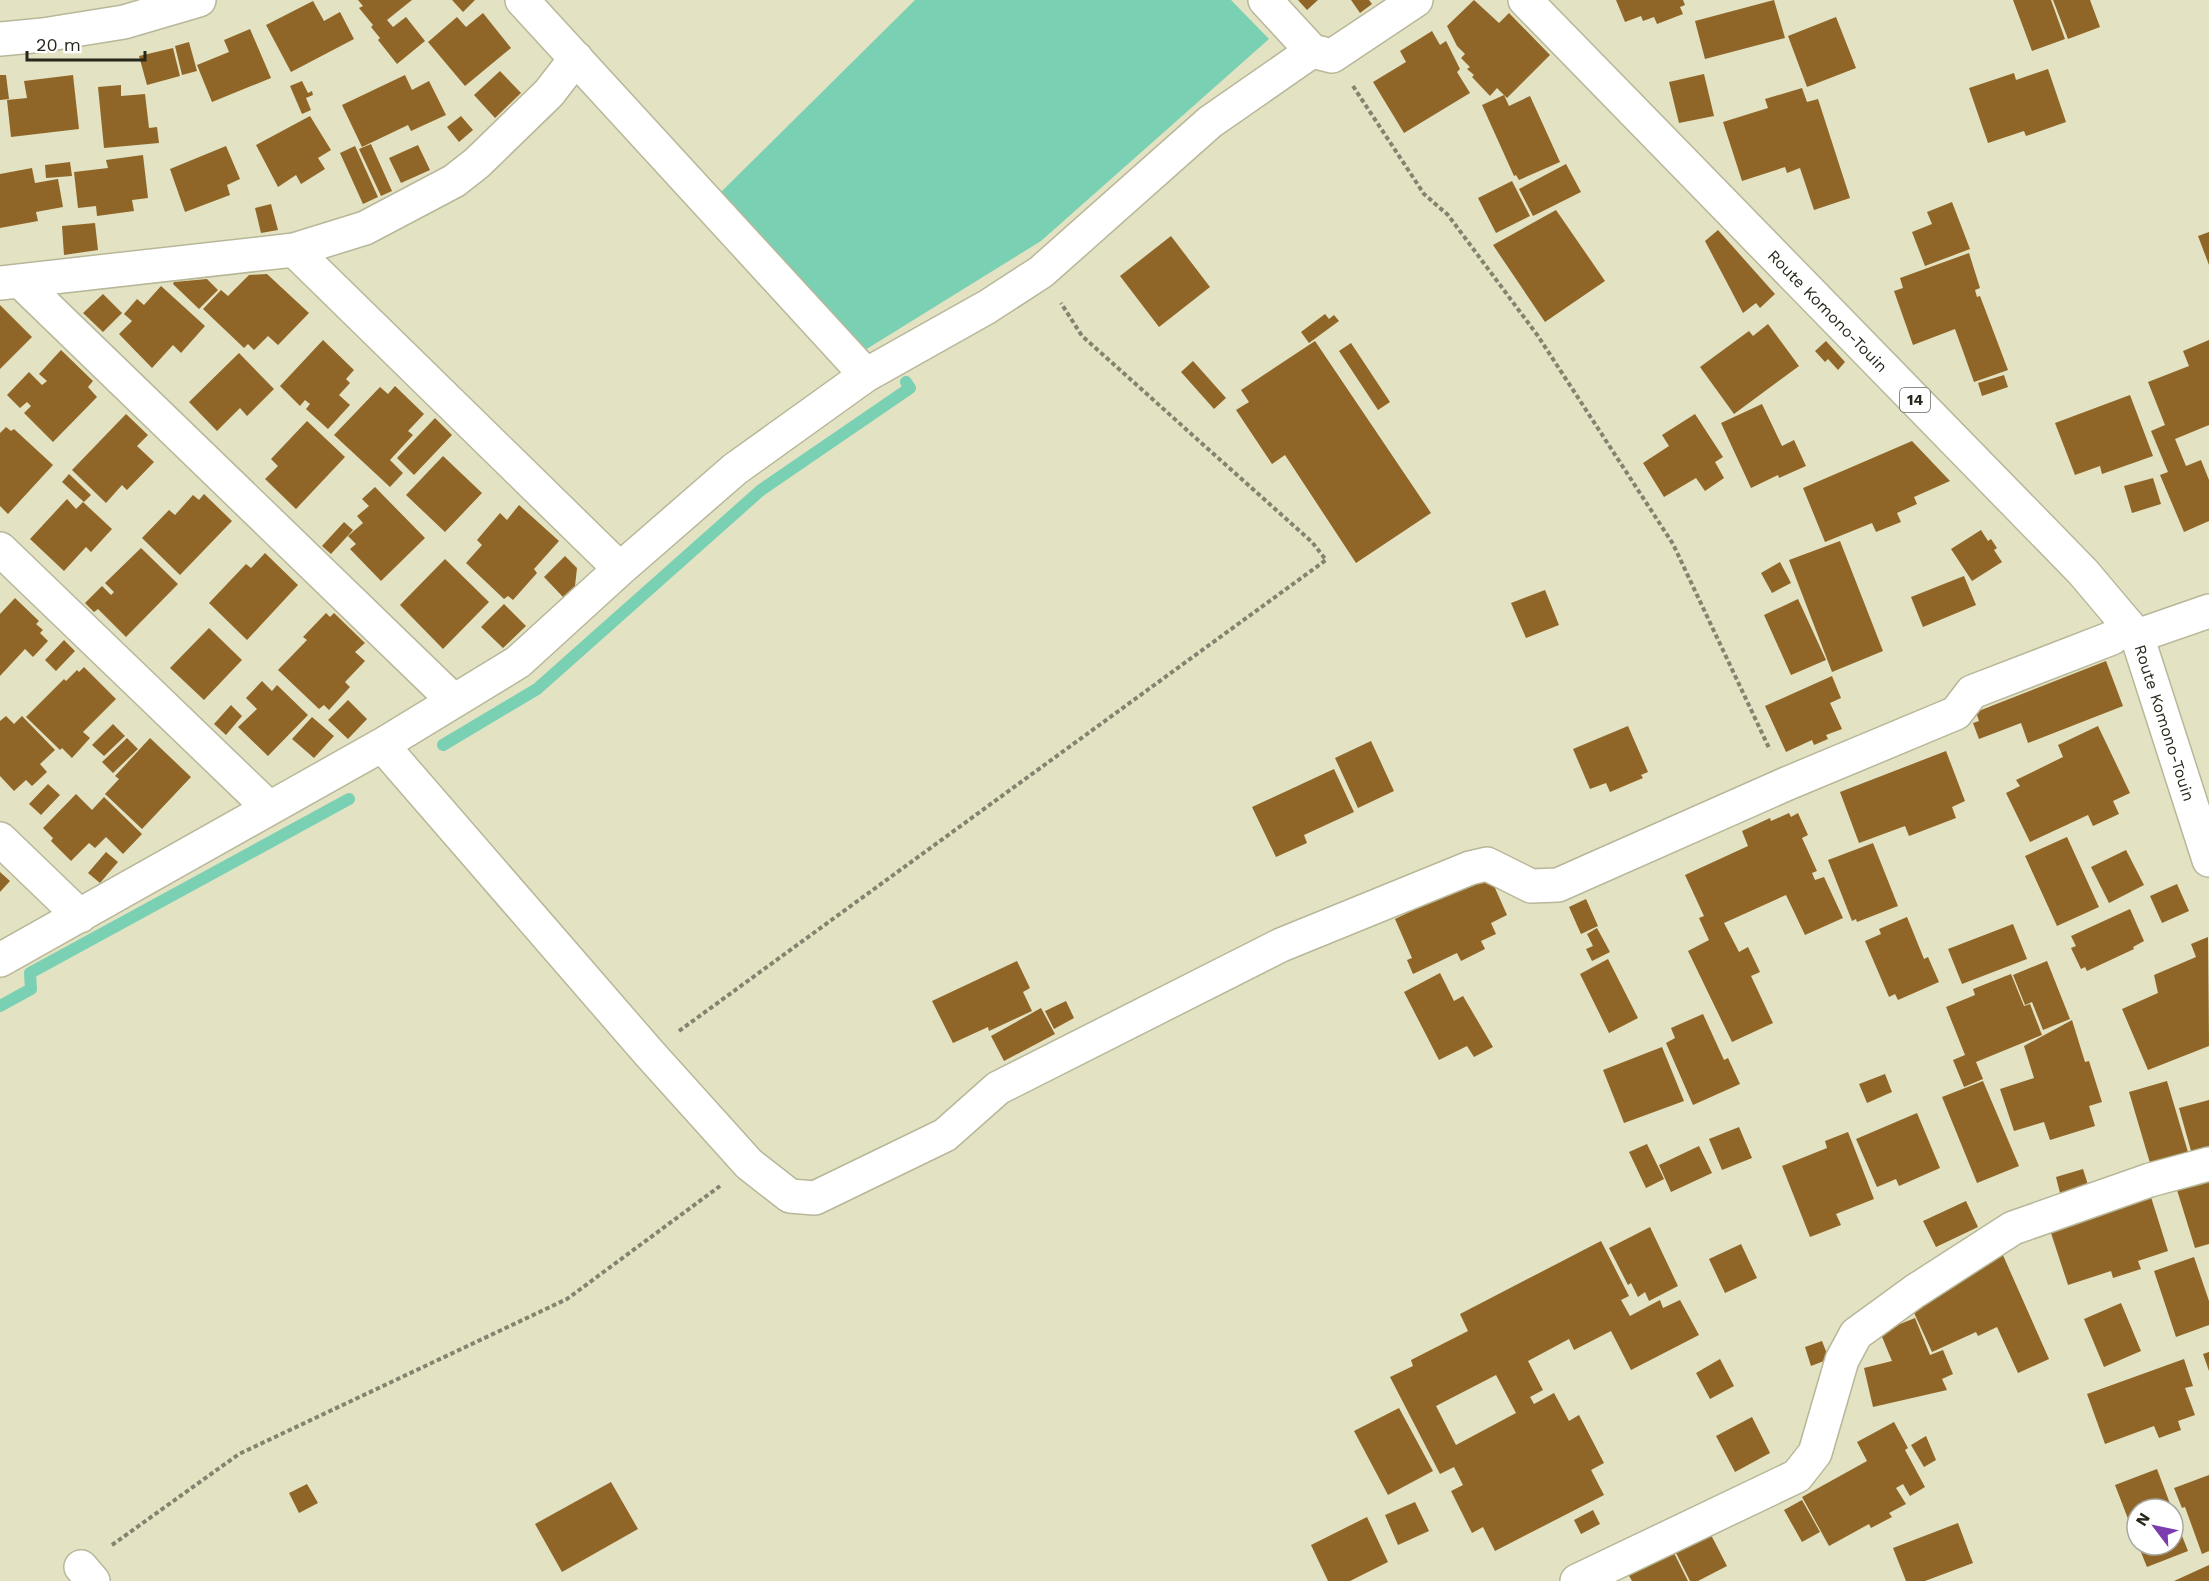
<svg xmlns="http://www.w3.org/2000/svg" width="2209" height="1581" viewBox="0 0 2209 1581" font-family="'Work Sans',sans-serif">
<rect width="100%" height="100%" fill="#e3e2c3"/>
<path fill="#79d0b3" d="M915 0H1231L1269 39 1041 241 865 350 721 192Z"/>
<g fill="none" stroke-linecap="round" stroke-linejoin="round">
<path stroke="#79d0b3" stroke-width="12" d="M443 745 537 689 761 490 910 388 906 382
M0 1006 31 989 30 973 349 799"/>
</g>
<path fill="#8f6627" fill-rule="evenodd" d="M358 0H412L387 20 393 27 406 17 425 41 397 64 378 40 380 38 371 27 373 25 359 8 363 6Z
M452 0H475L463 12Z
M1298 0H1318L1307 10Z
M1351 0H1369L1372 4 1360 13Z
M1474 0 1499 23 1509 13 1550 55 1507 98 1497 88 1490 96 1472 77 1474 75 1467 69 1470 67 1461 58 1465 54 1457 46 1447 26Z
M1616 0H1683L1685 5 1680 7 1683 14 1657 24 1654 17 1643 21 1641 16 1625 22Z
M1774 0 1785 38 1705 59 1695 21Z
M2013 0H2051L2065 39 2032 51Z
M2053 0H2090L2100 27 2068 39Z
M313 1 324 21 340 12 354 39 291 72 266 25Z
M483 13 511 48 465 86 428 42 457 17 466 27Z
M1836 17 1856 68 1807 87 1788 36Z
M250 29 271 78 212 102 197 65 229 52 224 40Z
M1432 31 1440 45 1446 41 1460 69 1457 72 1470 93 1404 133 1373 82 1406 62 1400 51Z
M189 42 197 71 182 75 175 46Z
M173 48 180 76 147 85 139 56Z
M2048 69 2066 122 2026 136 2024 131 1988 143 1969 88 2014 73 2016 80Z
M500 71 521 93 495 118 474 95Z
M1704 74 1714 116 1679 123 1669 82Z
M0 75H6L9 99 0 100Z
M73 75 79 129 11 137 7 100 27 98 24 81Z
M405 75 412 90 429 81 446 115 411 131 408 125 362 147 342 105Z
M302 81 308 93 312 91 313 95 306 98 311 110 302 114 290 86Z
M121 85V96L145 94 149 128 157 127 159 143 104 148 98 87Z
M1802 88 1807 102 1818 99 1850 198 1814 210 1800 168 1787 173 1785 167 1742 181 1723 122 1768 108 1765 99Z
M1504 95 1509 106 1530 96 1560 162 1519 180 1516 175 1514 176 1482 105Z
M310 116 331 150 318 158 325 169 301 184 296 175 278 187 256 145Z
M461 116 473 130 459 142 447 127Z
M371 144 392 191 381 196 359 149Z
M418 145 430 170 401 183 389 158Z
M226 146 240 179 227 185 230 195 185 212 170 169Z
M355 146 378 197 363 204 340 153Z
M143 155 148 198 132 200 134 211 97 216 96 206 78 208 74 172 108 168 106 160Z
M70 162 72 176 46 178 45 165Z
M1566 164 1581 192 1533 216 1519 189Z
M32 168 35 183 58 179 63 207 36 212 38 221 0 228V174Z
M1512 181 1530 216 1496 233 1478 198Z
M1952 202 1970 249 1925 266 1912 232 1932 224 1927 212Z
M271 204 278 230 261 233 255 208Z
M1556 210 1605 281 1545 322 1493 245Z
M95 223 98 250 64 255 62 226Z
M1718 230 1775 294 1760 308 1756 303 1743 313 1705 241Z
M2209 232V265L2198 236Z
M1171 236 1210 287 1159 327 1120 276Z
M1969 253 1980 288 1975 290 1977 297 1980 296 2008 370 1974 382 1955 329 1913 345 1894 291 1903 288 1900 278Z
M267 274 309 313 278 345 268 336 254 350 248 344 244 348 203 309 221 290 228 296 249 275Z
M207 279 218 290 199 309 173 284 174 282Z
M161 286 205 326 181 353 173 345 152 368 119 334 132 321 124 314 137 299 144 305Z
M103 294 122 313 103 332 83 313Z
M0 305 32 337 0 369Z
M1325 314 1329 319 1334 315 1339 321 1309 343 1301 332Z
M1768 324 1799 366 1734 414 1700 367 1749 331 1753 336Z
M323 340 354 370 346 379 350 383 339 395 350 405 328 429 306 409 310 404 305 400 300 406 280 386Z
M2209 340V425L2175 439 2186 466 2201 460 2209 480V521L2184 532 2160 475 2168 472 2151 431 2165 425 2148 382 2189 366 2183 351Z
M1315 341 1431 513 1356 563 1285 455 1272 464 1236 410 1249 402 1241 390Z
M1826 341 1845 362 1838 370 1828 359 1825 362 1815 351Z
M1351 343 1390 402 1378 410 1339 351Z
M61 350 93 381 88 387 97 397 53 442 24 413 31 406 27 402 20 408 7 395 29 372 42 385 47 381 39 374Z
M239 353 274 389 247 416 240 408 217 431 189 402Z
M1193 361 1226 398 1214 409 1181 372Z
M2004 375 2008 387 1982 396 1978 383Z
M395 386 424 414 408 431 413 435 390 460 403 473 390 487 334 435 380 387 388 394Z
M2130 395 2153 456 2102 474 2100 466 2075 475 2055 423Z
M1762 404 1782 446 1794 440 1806 466 1779 478 1778 475 1751 488 1721 423Z
M126 414 148 435 137 446 154 462 127 490 122 485 106 503 72 470Z
M1695 414 1723 457 1715 462 1724 478 1705 491 1696 478 1664 497 1643 463 1669 446 1662 435Z
M435 418 452 435 414 475 397 458Z
M307 421 345 457 296 509 265 479 278 466 271 459Z
M6 427 11 431 14 429 53 465 8 514 0 506V433Z
M1912 441 1950 481 1914 497 1917 504 1897 513 1901 522 1876 532 1872 523 1825 542 1803 488Z
M443 456 482 493 445 532 406 495Z
M69 474 91 495 84 502 62 482Z
M2153 478 2161 504 2132 513 2124 486Z
M375 487 425 538 381 581 350 549 356 544 348 536 363 523 357 516 369 506 362 499Z
M204 494 232 521 180 575 142 538 169 510 175 515 193 495 199 500Z
M67 499 76 509 83 502 112 529 91 552 86 547 64 571 30 539Z
M519 505 559 541 534 569 537 573 513 600 508 596 504 599 466 563 482 545 477 540 500 513 507 520Z
M344 522 353 530 331 554 322 546Z
M1981 530 1988 541 1991 539 1997 548 1994 550 2002 562 1972 581 1951 549Z
M1840 541 1883 651 1832 672 1789 560Z
M141 548 178 584 126 637 98 609 94 612 85 603 102 586 111 595 114 592 105 583Z
M265 553 298 585 247 640 209 603 246 564 251 568Z
M565 556 577 568 575 586 563 597 544 577Z
M445 559 489 602 443 649 400 605Z
M1780 562 1791 583 1772 593 1761 573Z
M1964 576 1976 605 1923 627 1911 597Z
M1545 590 1559 625 1526 638 1511 603Z
M15 598 39 621 36 624 43 630 40 633 48 641 33 657 25 649 0 676V614Z
M1798 599 1826 660 1791 675 1764 615Z
M504 604 526 626 503 648 481 627Z
M326 613 330 617 334 613 365 643 355 652 365 661 345 682 350 687 329 710 324 705 319 709 278 670 307 640 303 637Z
M209 628 242 660 204 700 170 668Z
M64 640 75 651 56 671 45 660Z
M2106 661 2123 706 2028 743 2021 723 1979 739 1973 723 1979 721 1976 712Z
M84 667 116 699 83 732 90 738 72 758 62 748 60 750 26 717 64 679 66 681 77 670 79 672Z
M1832 676 1841 698 1830 703 1842 729 1826 735 1828 739 1814 745 1812 740 1786 752 1765 706Z
M262 681 272 691 277 685 308 715 268 756 238 727 257 709 246 698Z
M348 700 367 719 348 739 328 720Z
M231 705 242 716 226 735 214 724Z
M6 716 14 724 22 716 55 750 40 764 47 772 32 786 26 780 14 791 0 776V721Z
M312 717 334 736 314 758 292 739Z
M113 724 125 736 104 756 92 745Z
M1628 726 1648 772 1641 775 1643 778 1610 792 1606 783 1590 789 1573 749Z
M2098 726 2130 793 2113 801 2119 814 2093 826 2088 815 2030 842 2006 793 2020 786 2016 780 2063 757 2058 745Z
M127 738 138 749 113 773 102 762Z
M150 738 191 777 142 829 105 794 119 779 115 776Z
M1371 741 1394 791 1358 808 1335 758Z
M1946 751 1965 801 1952 807 1956 818 1909 836 1905 826 1859 843 1840 792Z
M1334 769 1354 812 1304 835 1307 843 1276 857 1252 807Z
M48 784 60 795 41 815 29 804Z
M76 794 92 810 104 797 142 834 123 854 106 837 95 848 89 843 71 861 51 841 53 838 43 828Z
M1789 813 1791 817 1798 813 1808 835 1802 838 1817 871 1812 873 1815 880 1824 877 1843 918 1805 935 1786 895 1724 923 1739 952 1748 947 1760 972 1751 976 1773 1023 1732 1042 1688 951 1709 940 1699 918 1704 916 1685 875 1748 846 1742 831 1770 818 1771 821Z
M2067 837 2099 907 2057 926 2025 856Z
M1873 843 1898 906 1857 922 1856 919 1852 921 1828 860Z
M2126 850 2144 885 2109 903 2091 867Z
M106 852 118 862 100 883 88 873Z
M0 872 10 881 0 892Z
M1478 879H1491L1507 915 1491 923 1496 934 1481 941 1485 949 1461 961 1457 953 1413 974 1407 960 1412 958 1395 919Z
M2177 884 2189 911 2162 923 2150 896Z
M1586 899 1598 926 1581 934 1569 907Z
M2130 909 2144 941 2133 947 2134 949 2087 971 2085 967 2081 969 2071 948 2076 946 2071 936Z
M1907 917 1924 959 1928 957 1939 982 1898 1000 1895 994 1889 997 1865 941 1881 934 1879 929Z
M2013 924 2027 959 1962 984 1948 949Z
M1597 928 1610 952 1592 961 1586 949 1593 946 1587 934Z
M2208 937 2209 1046 2148 1070 2122 1009 2158 993 2154 975 2196 957 2191 944Z
M1608 959 1638 1018 1609 1033 1580 974Z
M1017 961 1030 988 1023 992 1032 1011 989 1031 988 1027 953 1043 932 1001Z
M2047 961 2070 1019 2043 1030 2032 1002 2025 1005 2013 975Z
M1440 973 1454 1001 1463 996 1493 1047 1474 1057 1467 1046 1439 1060 1404 992Z
M2011 974 2024 1006 2030 1004 2042 1035 1976 1062 1983 1079 1964 1087 1953 1060 1965 1055 1946 1007 1975 995 1973 989Z
M1066 1001 1074 1018 1054 1029 1045 1011Z
M1041 1008 1055 1034 1004 1061 991 1036Z
M1703 1014 1724 1060 1728 1058 1740 1084 1693 1105 1666 1043 1675 1038 1671 1028Z
M2072 1020 2085 1062 2089 1061 2102 1102 2089 1106 2095 1126 2050 1140 2044 1122 2014 1131 2000 1089 2034 1078 2024 1046Z
M1662 1047 1684 1101 1624 1123 1603 1070Z
M1885 1074 1892 1092 1867 1103 1859 1084Z
M1983 1081 2019 1166 1977 1183 1942 1097Z
M2167 1081 2188 1152 2150 1163 2129 1092Z
M2209 1100V1146L2191 1151 2179 1108Z
M1917 1113 1940 1168 1899 1186 1896 1179 1877 1187 1856 1139Z
M1739 1127 1752 1158 1722 1170 1709 1139Z
M1848 1132 1874 1199 1836 1214 1841 1225 1810 1237 1782 1166 1827 1148 1825 1141Z
M1647 1144 1664 1179 1646 1188 1629 1152Z
M1699 1146 1712 1173 1671 1192 1659 1165Z
M2083 1169 2088 1185 2060 1193 2056 1177Z
M2209 1180V1244L2195 1248 2177 1190Z
M2151 1197 2168 1251 2138 1261 2141 1269 2113 1278 2111 1271 2068 1285 2050 1230Z
M1966 1201 1978 1227 1936 1247 1923 1221Z
M1650 1227 1678 1286 1649 1301 1645 1292 1638 1297 1631 1283 1628 1285 1609 1248Z
M1601 1241 1629 1296 1621 1300 1630 1316 1660 1300 1663 1308 1680 1300 1699 1335 1631 1370 1611 1331 1574 1350 1569 1339 1528 1361 1543 1390 1530 1397 1534 1404 1554 1393 1569 1421 1579 1415 1604 1463 1591 1470 1604 1495 1495 1551 1483 1527 1472 1533 1451 1491 1463 1485 1454 1467 1440 1474 1390 1377 1413 1366 1411 1360 1468 1331 1460 1314ZM1496 1375 1516 1413 1456 1445 1436 1406Z
M1741 1244 1757 1278 1725 1293 1709 1259Z
M2002 1253 2049 1359 2018 1373 1997 1327 1978 1336 1976 1332 1932 1352 1910 1304Z
M2194 1257 2209 1301V1325L2176 1337 2154 1271Z
M2121 1303 2141 1351 2104 1367 2084 1319Z
M1915 1318 1930 1355 1943 1350 1953 1374 1942 1379 1947 1390 1873 1407 1864 1368 1892 1361 1880 1332Z
M1822 1341 1829 1359 1811 1366 1805 1347Z
M2209 1352V1371L2203 1354Z
M1720 1359 1734 1386 1710 1399 1696 1373Z
M2184 1359 2193 1386 2185 1388 2195 1415 2178 1421 2181 1430 2159 1438 2154 1426 2105 1444 2087 1394Z
M1399 1408 1433 1471 1388 1495 1354 1431Z
M1752 1417 1770 1453 1735 1472 1716 1436Z
M1894 1422 1908 1448 1905 1450 1925 1487 1910 1496 1903 1484 1896 1488 1906 1504 1889 1513 1892 1517 1871 1528 1869 1524 1829 1546 1802 1497 1867 1461 1857 1442Z
M1926 1436 1936 1460 1924 1467 1911 1445Z
M2157 1469 2172 1509H2137V1542L2115 1485Z
M2209 1475V1551L2202 1554 2185 1507 2182 1508 2174 1488Z
M611 1482 638 1529 562 1572 535 1524Z
M307 1484 318 1503 299 1513 289 1493Z
M1802 1500 1820 1532 1802 1542 1784 1510Z
M1415 1502 1429 1531 1398 1545 1385 1515Z
M1593 1510 1600 1524 1581 1534 1574 1520Z
M2173 1513 2188 1551 2147 1567 2138 1545H2173Z
M1367 1517 1388 1562 1350 1581H1328L1311 1545Z
M1958 1523 1973 1563 1925 1581H1906L1893 1548Z
M1710 1533 1727 1566 1698 1581H1690L1675 1551Z
M1673 1551 1688 1581H1632L1628 1574Z
M2209 1565V1581H2174Z"/>
<g fill="none" stroke-linecap="round" stroke-linejoin="round">
<g stroke="#b8b799" stroke-width="36">
<path id="minor" d="M522 0 866 375
M1265 0 1312 51 1332 56 1416 0
M294 250 620 569
M20 281 454 701
M0 283 294 250 365 228 454 181 477 163 549 93 576 58
M0 549 268 807
M2137 636 2209 611
M382 745 649 1053 749 1164 790 1196 815 1198 945 1135 998 1088 1281 945 1470 868 1487 864 1531 886 1558 885 1786 784 1956 713 1972 692 2112 638 2127 624
M0 839 80 916
M0 960 382 745 518 662 620 569 735 469 866 375 987 307 1041 272 1210 122 1312 51
M81 1567 93 1581
M1577 1581 1797 1476 1815 1453 1842 1360 1856 1334 1915 1291 2013 1228 2150 1180 2209 1164"/>
</g>
<g stroke="#b8b799" stroke-width="36">
<path id="tertiary" d="M0 39 43 35 124 22 199 0"/>
</g>
<g stroke="#b8b799" stroke-width="36">
<g id="primary">
<path id="s1" d="M1525 0 2083 572 2137 636 2209 860"/>
</g>
</g>
<path stroke="#84836e" stroke-width="4" stroke-dasharray="4.5 3" stroke-linecap="butt" d="M1353 86 1424 194 1448 215 1538 336 1673 544 1770 750
M679 1031 1326 560 1312 542 1082 336 1061 303
M112 1545 239 1454 567 1299 720 1186"/>
<use href="#minor" stroke="#fff" stroke-width="33"/>
<use href="#tertiary" stroke="#fff" stroke-width="33"/>
<use href="#primary" stroke="#fff" stroke-width="33"/>
</g>
<g text-anchor="middle" stroke-width="6" stroke-linejoin="round" paint-order="stroke">
<rect fill="#fff" stroke="#68685f" stroke-width="1.5" x="1900" y="388" width="30" height="24" rx="4.5"/>
<g font-size="15" font-weight="bold" fill="#27271b">
<text x="1915" y="405">14</text>
</g>
<g font-size="16" fill="#27271b" stroke="#fff">
<text dy="6" stroke="none"><textPath href="#s1" startOffset="434">Route Komono-Touin</textPath></text>
<text dy="6" stroke="none"><textPath href="#s1" startOffset="974">Route Komono-Touin</textPath></text>
</g>
</g>
<g transform="translate(2155 1527) rotate(302)"><circle r="28" fill="#ffffff" stroke="#a9a9a4" stroke-width="1.5"/>
<path d="M0-4.5L10 22L0 15L-10 22Z" fill="#7d3bb0"/>
<text y="-9" font-size="16" font-weight="bold" text-anchor="middle" fill="#27271b">N</text>
</g>
<path d="M27 51v9h118v-9" fill="none" stroke="#27271b" stroke-width="3"/>
<text x="36" y="51" font-size="18" fill="#27271b" stroke="#ffffff" stroke-width="4.5" paint-order="stroke">20 m</text>
</svg>
